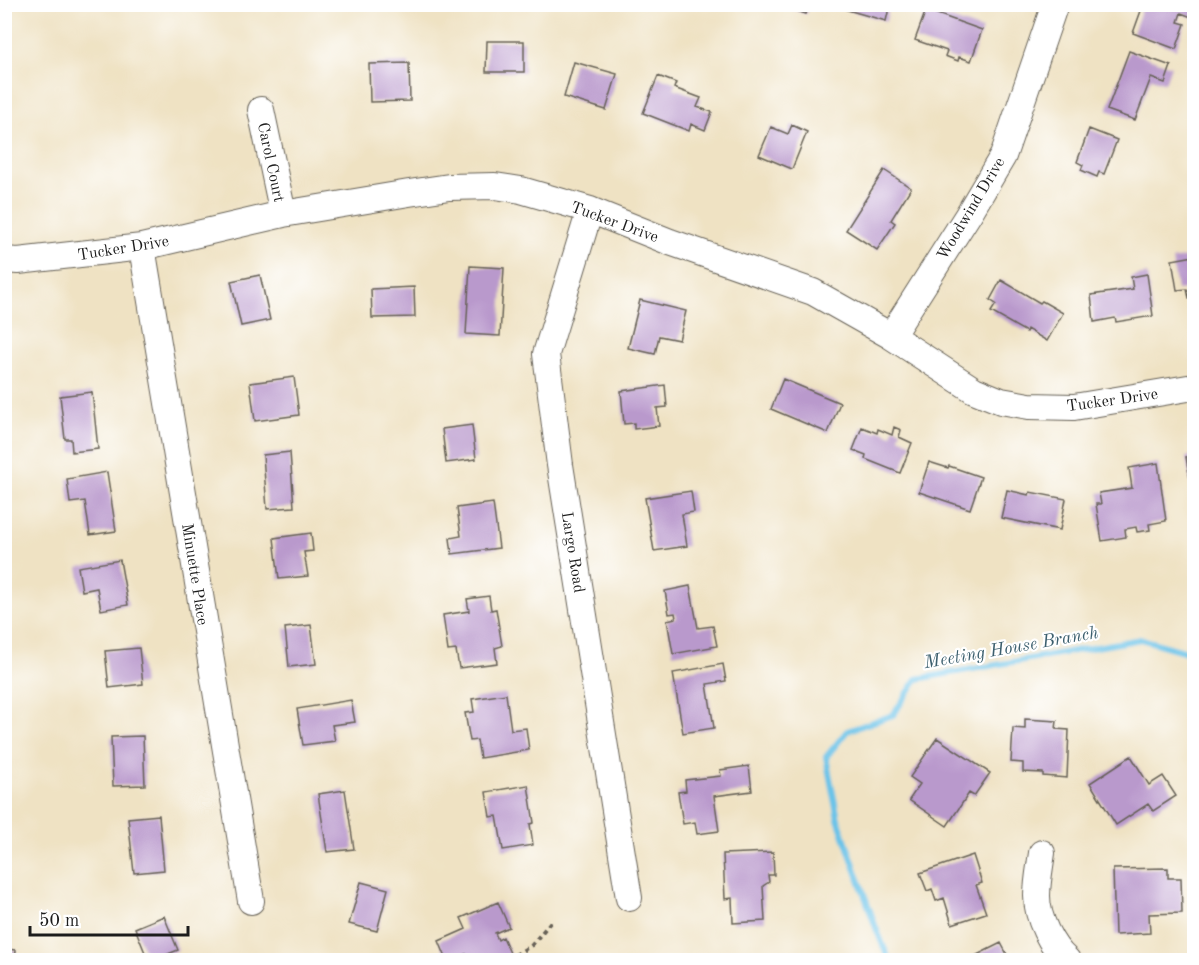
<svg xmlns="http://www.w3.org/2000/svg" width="1199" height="965" viewBox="0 0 1199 965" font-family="'Old Standard TT',serif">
<rect width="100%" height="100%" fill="#fff"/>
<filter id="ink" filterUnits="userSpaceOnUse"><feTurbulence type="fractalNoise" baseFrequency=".0167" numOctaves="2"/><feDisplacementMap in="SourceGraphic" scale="12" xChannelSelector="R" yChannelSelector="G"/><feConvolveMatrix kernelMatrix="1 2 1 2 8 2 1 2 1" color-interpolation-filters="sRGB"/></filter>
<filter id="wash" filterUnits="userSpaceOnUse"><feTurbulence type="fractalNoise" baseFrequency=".008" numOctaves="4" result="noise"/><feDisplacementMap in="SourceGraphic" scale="24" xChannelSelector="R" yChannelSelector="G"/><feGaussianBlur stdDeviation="1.35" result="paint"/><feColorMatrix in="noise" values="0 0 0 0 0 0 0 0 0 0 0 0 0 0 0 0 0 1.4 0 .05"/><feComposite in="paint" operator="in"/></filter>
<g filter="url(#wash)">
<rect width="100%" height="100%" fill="#efe2c3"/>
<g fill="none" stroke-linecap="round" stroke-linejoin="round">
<path stroke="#6bc3e8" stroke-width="6" d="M889 960 876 928 838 819 826 757 847 731 893 715 917 679 1141 639 1194 654"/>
</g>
<g id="blocks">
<path fill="#b999cc" d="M793 4H810L806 14 791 9Z
M838 4H890L886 21 837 7Z
M1139 4H1179L1192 9 1194 4V18L1181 13 1178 22 1185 24 1176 49 1133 33 1142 8 1138 6Z
M926 10 982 30 971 61 959 57 958 61 945 56 947 51 915 40Z
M487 41H524V72H486Z
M1129 51 1171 66 1165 83 1151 78 1135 120 1107 110Z
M574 62 617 74 606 110 564 97Z
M409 63 410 101 370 102 369 64Z
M658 76 676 83 674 88 701 98 697 107 712 112 705 130 691 124 689 131 643 113Z
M792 125 807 132 792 169 759 155 771 127 788 134Z
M1089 129 1117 140 1104 174 1099 172 1097 177 1081 170 1083 165 1077 162Z
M884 170 911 188 891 220 895 223 877 250 846 230Z
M1194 256V297L1189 298 1187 289 1177 290 1172 260Z
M470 266 504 268 500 336 466 334Z
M1147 274 1153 316 1116 322 1115 318 1094 322 1091 295 1133 289 1131 277Z
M260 275 270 320 241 326 231 281Z
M1001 280 1040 303 1042 301 1063 313 1047 341 1027 329 1026 332 991 312 996 304 990 300Z
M414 287 415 317 372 318 371 289Z
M640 300 686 311 679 340 659 336 655 354 628 348Z
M294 377 299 415 255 421 250 383Z
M783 379 840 403 828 433 771 409Z
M665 385 667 407 657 408 659 426 634 429V423L624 424 621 391Z
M92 392 98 449 72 452 71 439H65L60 396Z
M472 425 476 459 446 463 442 429Z
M862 427 877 433 878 429 892 435 894 427 901 430 899 437 912 443 900 473 865 459 866 455 853 450Z
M290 452 294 507 267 509 263 455Z
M1194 456V490L1192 491 1186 457Z
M929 462 948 468 949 466 981 477 970 509 919 492Z
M1158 463 1166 521 1149 524 1150 530 1137 532 1136 527 1125 529 1126 537 1102 541 1096 504H1101L1099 493 1132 488 1129 468Z
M107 472 116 531 90 535 85 501 70 503 67 479Z
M1007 490 1029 495 1030 492 1066 499 1060 530 1001 518Z
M691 491 694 512 682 514 687 546 654 551 645 498Z
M493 503 499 548 452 554 450 538 461 536 457 508Z
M311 533 313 551 304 552 308 576 279 579 274 538Z
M120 560 128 605 101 610 97 588 82 591 78 567Z
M690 586 698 628 713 626 717 646 673 654 667 620 676 618 675 613 669 614 665 591Z
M489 596 491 610 496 609 502 646 495 648 497 663 459 668 456 650 448 651 443 615 469 611 467 599Z
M311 625 316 664 289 667 285 628Z
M139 648 143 684 109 688 105 651Z
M723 664 726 681 707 684 714 728 683 733 673 673Z
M506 694 511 730 526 728 529 750 480 758 477 740 470 741 465 713 474 712 472 699Z
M351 700 355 722 332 725 335 741 303 745 297 709Z
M1025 719 1057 721 1056 729 1069 730 1067 778 1043 776V773L1023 772V763L1011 762 1013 728 1025 729Z
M143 736 145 785 113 786 111 737Z
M937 738 990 773 974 796 969 793 947 826 909 800 920 784 910 777Z
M1131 756 1149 785 1163 776 1176 796 1153 811 1148 804 1116 825 1090 783Z
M749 766 752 791 714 796 719 831 697 834 695 822 683 824 678 792 686 791 685 780 721 776 720 770Z
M528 785 534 823 530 824 533 845 503 850 497 816 490 817 486 792Z
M345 790 354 849 327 852 318 794Z
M159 815 164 870 134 873 128 818Z
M773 852 774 875H768L769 882 763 886 765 921 733 923 732 898 725 899 723 854Z
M973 855 982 883 976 885 986 913 952 924 944 898 936 901 932 889 927 891 920 873Z
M1168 868V878H1181L1182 913 1149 914 1150 933 1115 935 1113 869Z
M361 882 388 889 377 931 349 924Z
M498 902 509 927 495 933 498 940 503 937 513 960H469L466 954 447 960 439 941 466 929 461 918Z
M164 916 178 950 153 960H148L135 928Z
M1001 943 1010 960H967Z
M4 949 16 950 15 960H4Z"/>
</g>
</g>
<g filter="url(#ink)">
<use href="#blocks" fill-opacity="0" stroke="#666156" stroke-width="1.5"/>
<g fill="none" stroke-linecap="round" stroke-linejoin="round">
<g stroke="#666156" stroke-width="28">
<path id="street" d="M261 110 283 214
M590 210 546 354 560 465 629 898
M142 247 251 901
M4 260 18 261 142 247 283 214 409 193 449 187 495 186 521 190 590 210 670 242 813 292 891 336 974 390 1001 401 1029 406 1074 407 1194 387
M891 336 968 215 1003 156 1055 4
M1042 853C1040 867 1037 882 1037 896 1037 918 1051 946 1067 960"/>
</g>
<path stroke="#666156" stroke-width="4" stroke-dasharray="4.5 4.5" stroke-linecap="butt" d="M515 955 532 945 553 919"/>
<use href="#street" stroke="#fff" stroke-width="26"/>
</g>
</g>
<g text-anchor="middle" stroke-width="4.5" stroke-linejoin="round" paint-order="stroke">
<g font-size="16" fill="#1c1c1c" stroke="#fff">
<text transform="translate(272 162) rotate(78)" y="6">Carol Court</text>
<text transform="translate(970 208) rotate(-59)" y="6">Woodwind Drive</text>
<text transform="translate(615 221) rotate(20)" y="6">Tucker Drive</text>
<text transform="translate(123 247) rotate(-9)" y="6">Tucker Drive</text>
<text transform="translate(1112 399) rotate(-8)" y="6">Tucker Drive</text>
<text transform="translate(574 552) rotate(81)" y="6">Largo Road</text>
<text transform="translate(196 574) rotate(81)" y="6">Minuette Place</text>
</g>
<g font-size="18" font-style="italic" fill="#3c5f6e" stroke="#fff">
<text transform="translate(1011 647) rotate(-10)" y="6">Meeting House Branch</text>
</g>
</g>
<rect width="1199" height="965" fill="none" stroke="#fff" stroke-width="24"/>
<path d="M30 926v9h158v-9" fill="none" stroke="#1c1c1c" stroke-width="3"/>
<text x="39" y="926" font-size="18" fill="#1c1c1c" stroke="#ffffff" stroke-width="4.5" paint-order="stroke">50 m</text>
</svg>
